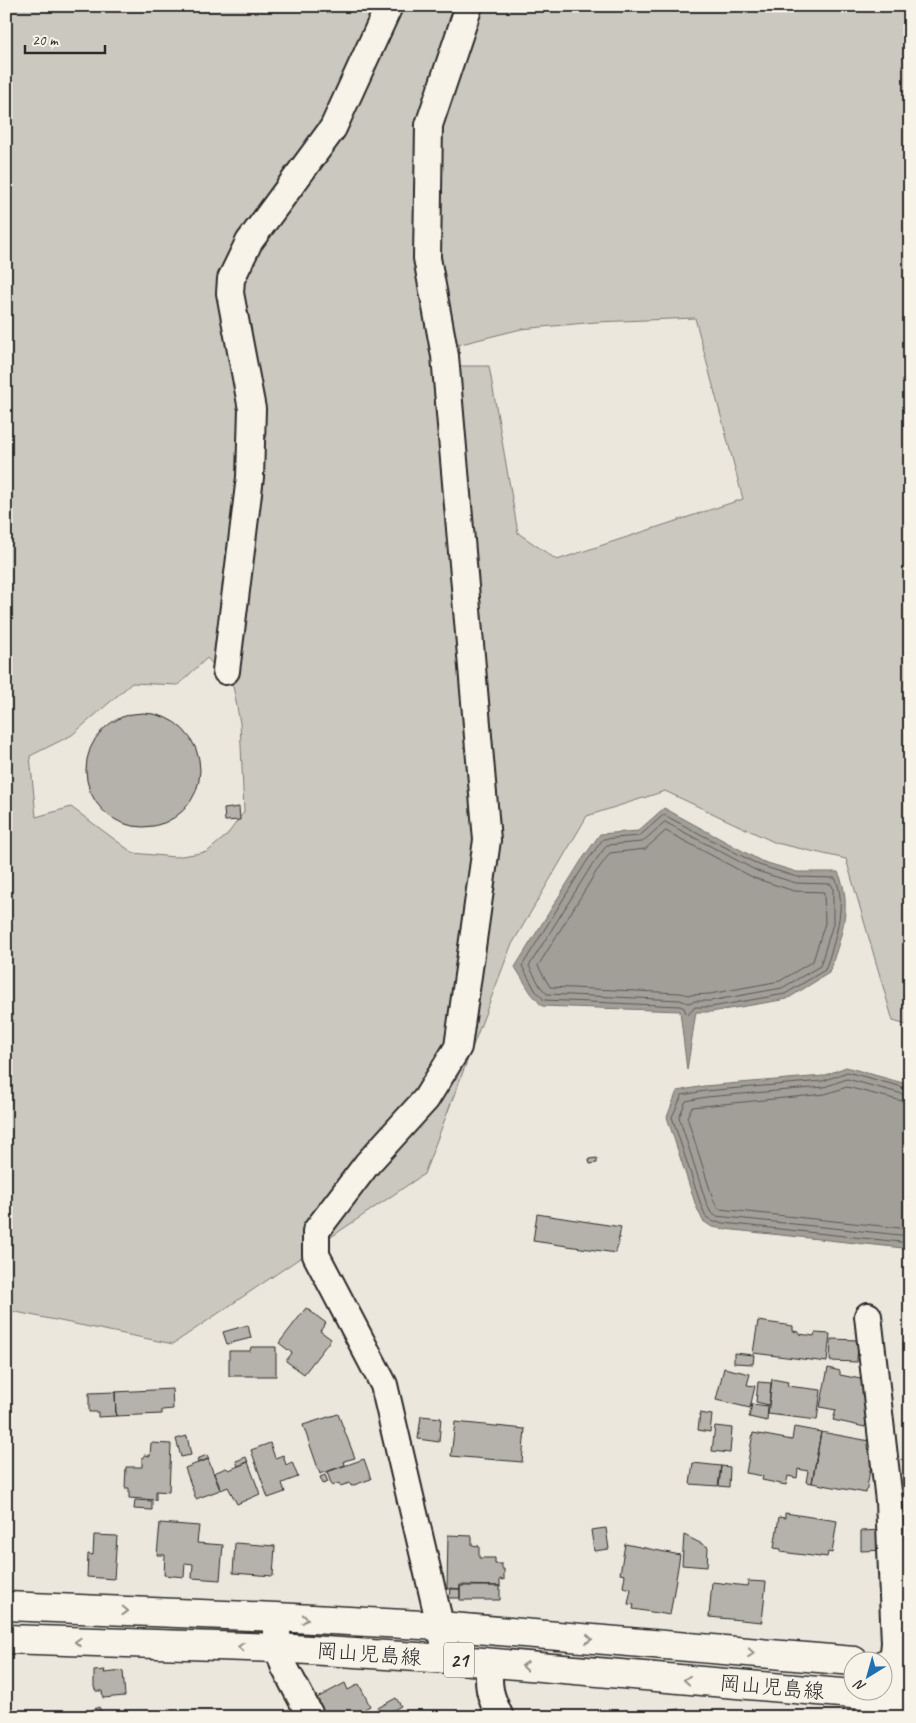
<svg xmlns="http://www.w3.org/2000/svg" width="916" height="1723" viewBox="0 0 916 1723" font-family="Caveat,'Klee One',sans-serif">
<rect width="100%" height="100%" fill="#ebe7dd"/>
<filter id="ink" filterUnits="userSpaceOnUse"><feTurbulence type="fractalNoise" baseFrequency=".02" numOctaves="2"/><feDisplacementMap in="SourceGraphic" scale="10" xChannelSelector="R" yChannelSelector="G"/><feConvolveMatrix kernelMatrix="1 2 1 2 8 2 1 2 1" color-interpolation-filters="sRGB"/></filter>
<g filter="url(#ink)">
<path fill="#dbd7ce" d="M897 1477H910V1639L903 1638Z"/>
<path fill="#cbc8bf" stroke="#7b7a75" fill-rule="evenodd" d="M6 6H910V1026L893 1021 846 859 776 843 665 791 587 816 511 946 424 1174 173 1344 6 1310ZM695 318 743 499 557 560 518 533 489 366H458L457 345 521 329 596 322ZM207 658 233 686 240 723 244 812 227 835 207 852 175 857 133 853 71 807 36 817 30 756 72 735 132 683 178 685Z"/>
<path fill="#a29f98" stroke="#72716c" d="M664 808 761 861 797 872H838C854 905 840 940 829 973L787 999 711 1012H696L687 1070 680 1011 542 1006 531 993 515 967 581 861 600 834 638 831Z
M846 1067 910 1085V1247L903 1248 724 1229 712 1227 703 1221 696 1206 667 1117 677 1091 704 1086 823 1076Z"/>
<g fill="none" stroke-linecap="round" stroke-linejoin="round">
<path stroke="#5b5957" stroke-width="1" d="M664 815 759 865 797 877 835 878C848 902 834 945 825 970L785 994 711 1007H695L688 1015 686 1013 684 1008 680 1006 544 1000 535 990 522 966 585 864 603 839 639 836Z
M665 822 757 871 796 883 831 884 833 888V924L820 966 782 988 710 1001H695L688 1003 680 1000 547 994 540 986 529 966 590 868 607 845 642 842Z
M666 831 754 878 794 891 824 892 825 923 813 961 780 981 710 994 689 995 680 993 550 987 538 966 596 872 610 853 645 849Z
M910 1089 847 1072 823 1081 705 1091 682 1095 672 1117 701 1205 706 1217 714 1222 910 1243
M910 1096 847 1079 824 1087 706 1097 686 1101 679 1117 706 1202 711 1213 716 1216 910 1236
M910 1103 847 1087 825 1094 692 1107 687 1117 713 1199 719 1209 910 1229"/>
</g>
<path fill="#b5b2ab" stroke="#2b2b2b" d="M86 770a57 57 0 1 1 114 0a57 57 0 1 1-114 0Z
M239 807 240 820 225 821 224 809Z
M597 1158V1163L590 1164 589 1159Z
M537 1214 621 1227 616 1253 533 1241Z
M306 1308 326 1323 320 1331 331 1339 304 1374 286 1361 292 1353 279 1343Z
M758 1321 793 1326V1331L799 1332V1334L814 1336 815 1333 830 1334 827 1362 753 1353Z
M248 1325 251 1338 227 1344 223 1332Z
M831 1339 858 1340 857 1362 830 1361Z
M251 1347H276V1376H229V1351H250Z
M734 1353 754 1355 753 1364 734 1363Z
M724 1368 750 1374 747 1385 755 1386 750 1408 716 1400Z
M828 1368 840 1371V1375L866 1380 863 1396 871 1398 865 1427 833 1420 836 1410 820 1407Z
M772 1379 788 1382 787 1386 821 1390 817 1420 768 1414Z
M758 1382 771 1383 769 1405 756 1402Z
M172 1389 173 1409 162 1410V1414L116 1416 115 1392Z
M115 1392 116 1416 98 1417V1412H89V1393Z
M752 1404 768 1406 767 1421 749 1417Z
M700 1413 712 1415 710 1432 698 1430Z
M338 1414 355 1458 344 1461 345 1465 320 1474 303 1425Z
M421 1416 441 1418 439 1442 418 1439Z
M455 1422 525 1429 522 1462 451 1456Z
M715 1426 732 1428 730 1453 712 1451Z
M794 1427 821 1432 812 1483 806 1482 808 1471 798 1469 797 1478 788 1476 786 1485 762 1480 763 1476 746 1473 753 1433 792 1440Z
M821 1432 875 1442 866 1493 812 1483Z
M187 1436 191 1455 181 1457 176 1439Z
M151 1443 171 1444 169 1492 156 1491V1500L129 1498V1488H125L126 1467H142V1457L144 1458V1455L150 1456Z
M270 1443 275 1458 283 1455 286 1465 292 1462 298 1477 282 1483 285 1492 268 1498 251 1450Z
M207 1455 209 1459 198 1463 197 1459Z
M246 1457 248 1462 238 1466 236 1461Z
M208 1459 220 1490 196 1499 185 1468Z
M364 1459 371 1479 351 1486 350 1483 340 1486 339 1483 332 1486 327 1472Z
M248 1462 260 1494 237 1504 228 1487 221 1490 214 1473 226 1468 229 1470Z
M693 1463 721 1466 718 1486 690 1484Z
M721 1466 730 1467 729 1487 719 1486Z
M325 1475 328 1482 323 1484 320 1477Z
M135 1500 152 1501V1510L134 1509Z
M785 1513 837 1521 832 1553 828 1552 827 1557 820 1556V1557L781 1552V1549L774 1548 779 1517 785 1518Z
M160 1523 199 1526 197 1543 223 1545 220 1580 192 1578 193 1564 185 1563 184 1577 164 1575 165 1555H157Z
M606 1528 609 1549 594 1551 591 1530Z
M884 1530 885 1550 861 1551V1531Z
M907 1534H910V1635H908Z
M94 1535 117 1536 114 1579 87 1577 88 1554 93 1555Z
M448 1535 472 1536V1545L479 1546V1558H495V1564H502V1569H504V1580L500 1579V1586L460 1585V1589H447Z
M684 1535 708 1547 707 1567 682 1565Z
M235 1543 275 1546 273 1576 233 1573Z
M625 1544 680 1555 670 1615 633 1609 634 1605 628 1604 631 1589 623 1587 625 1575 620 1574Z
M748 1581 766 1582 762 1622 709 1617 712 1582 747 1586Z
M460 1586H500V1600H460Z
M451 1588 460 1589V1598H450Z
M105 1670 104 1673 123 1671 125 1696 103 1698 102 1691H96L94 1687V1671Z
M345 1683 348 1690 359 1684 370 1706 361 1711 363 1715 360 1717H316L313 1700Z
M396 1698 401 1706 381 1717 376 1709Z
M99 1707 104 1717H86L85 1713Z
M679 1709 680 1717H658V1712Z"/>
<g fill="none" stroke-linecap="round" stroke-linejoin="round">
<g stroke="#2b2b2b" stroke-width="30">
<path id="street" d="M226 671 250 477 252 409 230 293 231 279 249 242 333 128 389 6
M868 1316 889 1501 895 1643 887 1717
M276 1617 278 1648 285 1668 311 1717
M448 1659 384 1385 316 1255V1231L367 1164 426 1099 458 1047 487 840 445 356 427 258 429 125 469 6
M490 1663C487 1686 490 1696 500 1717"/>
</g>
<g stroke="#2b2b2b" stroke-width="31">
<path id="primary" d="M6 1606 276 1617 440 1626 854 1661
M6 1639 278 1648 448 1659 910 1699
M884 1664 910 1666"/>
</g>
<use href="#street" stroke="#f7f3e8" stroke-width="26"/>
<use href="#primary" stroke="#f7f3e8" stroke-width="28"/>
</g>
<defs><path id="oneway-chevron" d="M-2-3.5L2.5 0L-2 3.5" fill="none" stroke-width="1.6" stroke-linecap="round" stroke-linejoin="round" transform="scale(1.25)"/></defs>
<g stroke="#918f8a">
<use href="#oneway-chevron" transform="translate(125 1611) rotate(2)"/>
<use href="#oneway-chevron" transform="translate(305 1619) rotate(3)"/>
<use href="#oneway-chevron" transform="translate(589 1639) rotate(5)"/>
<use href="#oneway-chevron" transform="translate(78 1642) rotate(-178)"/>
<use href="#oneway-chevron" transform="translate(241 1647) rotate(-178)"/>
<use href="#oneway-chevron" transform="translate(751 1653) rotate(5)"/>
<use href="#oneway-chevron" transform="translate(525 1666) rotate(-175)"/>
<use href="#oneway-chevron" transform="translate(687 1680) rotate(-175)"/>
</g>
</g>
<g text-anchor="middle" stroke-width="4" stroke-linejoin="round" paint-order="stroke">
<rect fill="#f7f3e8" stroke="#686764" stroke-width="1" x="444" y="1642.5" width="30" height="35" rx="4"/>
<g font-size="20" font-weight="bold" fill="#2b2b2b">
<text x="459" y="1667">21</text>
</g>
<g font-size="21" fill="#2b2b2b" stroke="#f7f3e8">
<text transform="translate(369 1654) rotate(4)" y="7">岡山児島線</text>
<text transform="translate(772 1687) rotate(5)" y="7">岡山児島線</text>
</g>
</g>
<rect width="916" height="1723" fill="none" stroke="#f7f3e8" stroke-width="25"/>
<rect x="12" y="12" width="891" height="1698" fill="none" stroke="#2b2b2b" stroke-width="2" filter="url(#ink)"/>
<g transform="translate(868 1676) rotate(217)"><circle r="24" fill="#f7f3e8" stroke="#a5a39c"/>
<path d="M0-4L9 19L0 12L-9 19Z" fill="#1f6fb2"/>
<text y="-8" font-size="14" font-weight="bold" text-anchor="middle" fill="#2b2b2b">N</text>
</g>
<path d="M25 45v8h80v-8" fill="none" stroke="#2b2b2b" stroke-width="2.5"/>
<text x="32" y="45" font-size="15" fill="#2b2b2b" stroke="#f7f3e8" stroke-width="4" paint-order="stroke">20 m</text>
</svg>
